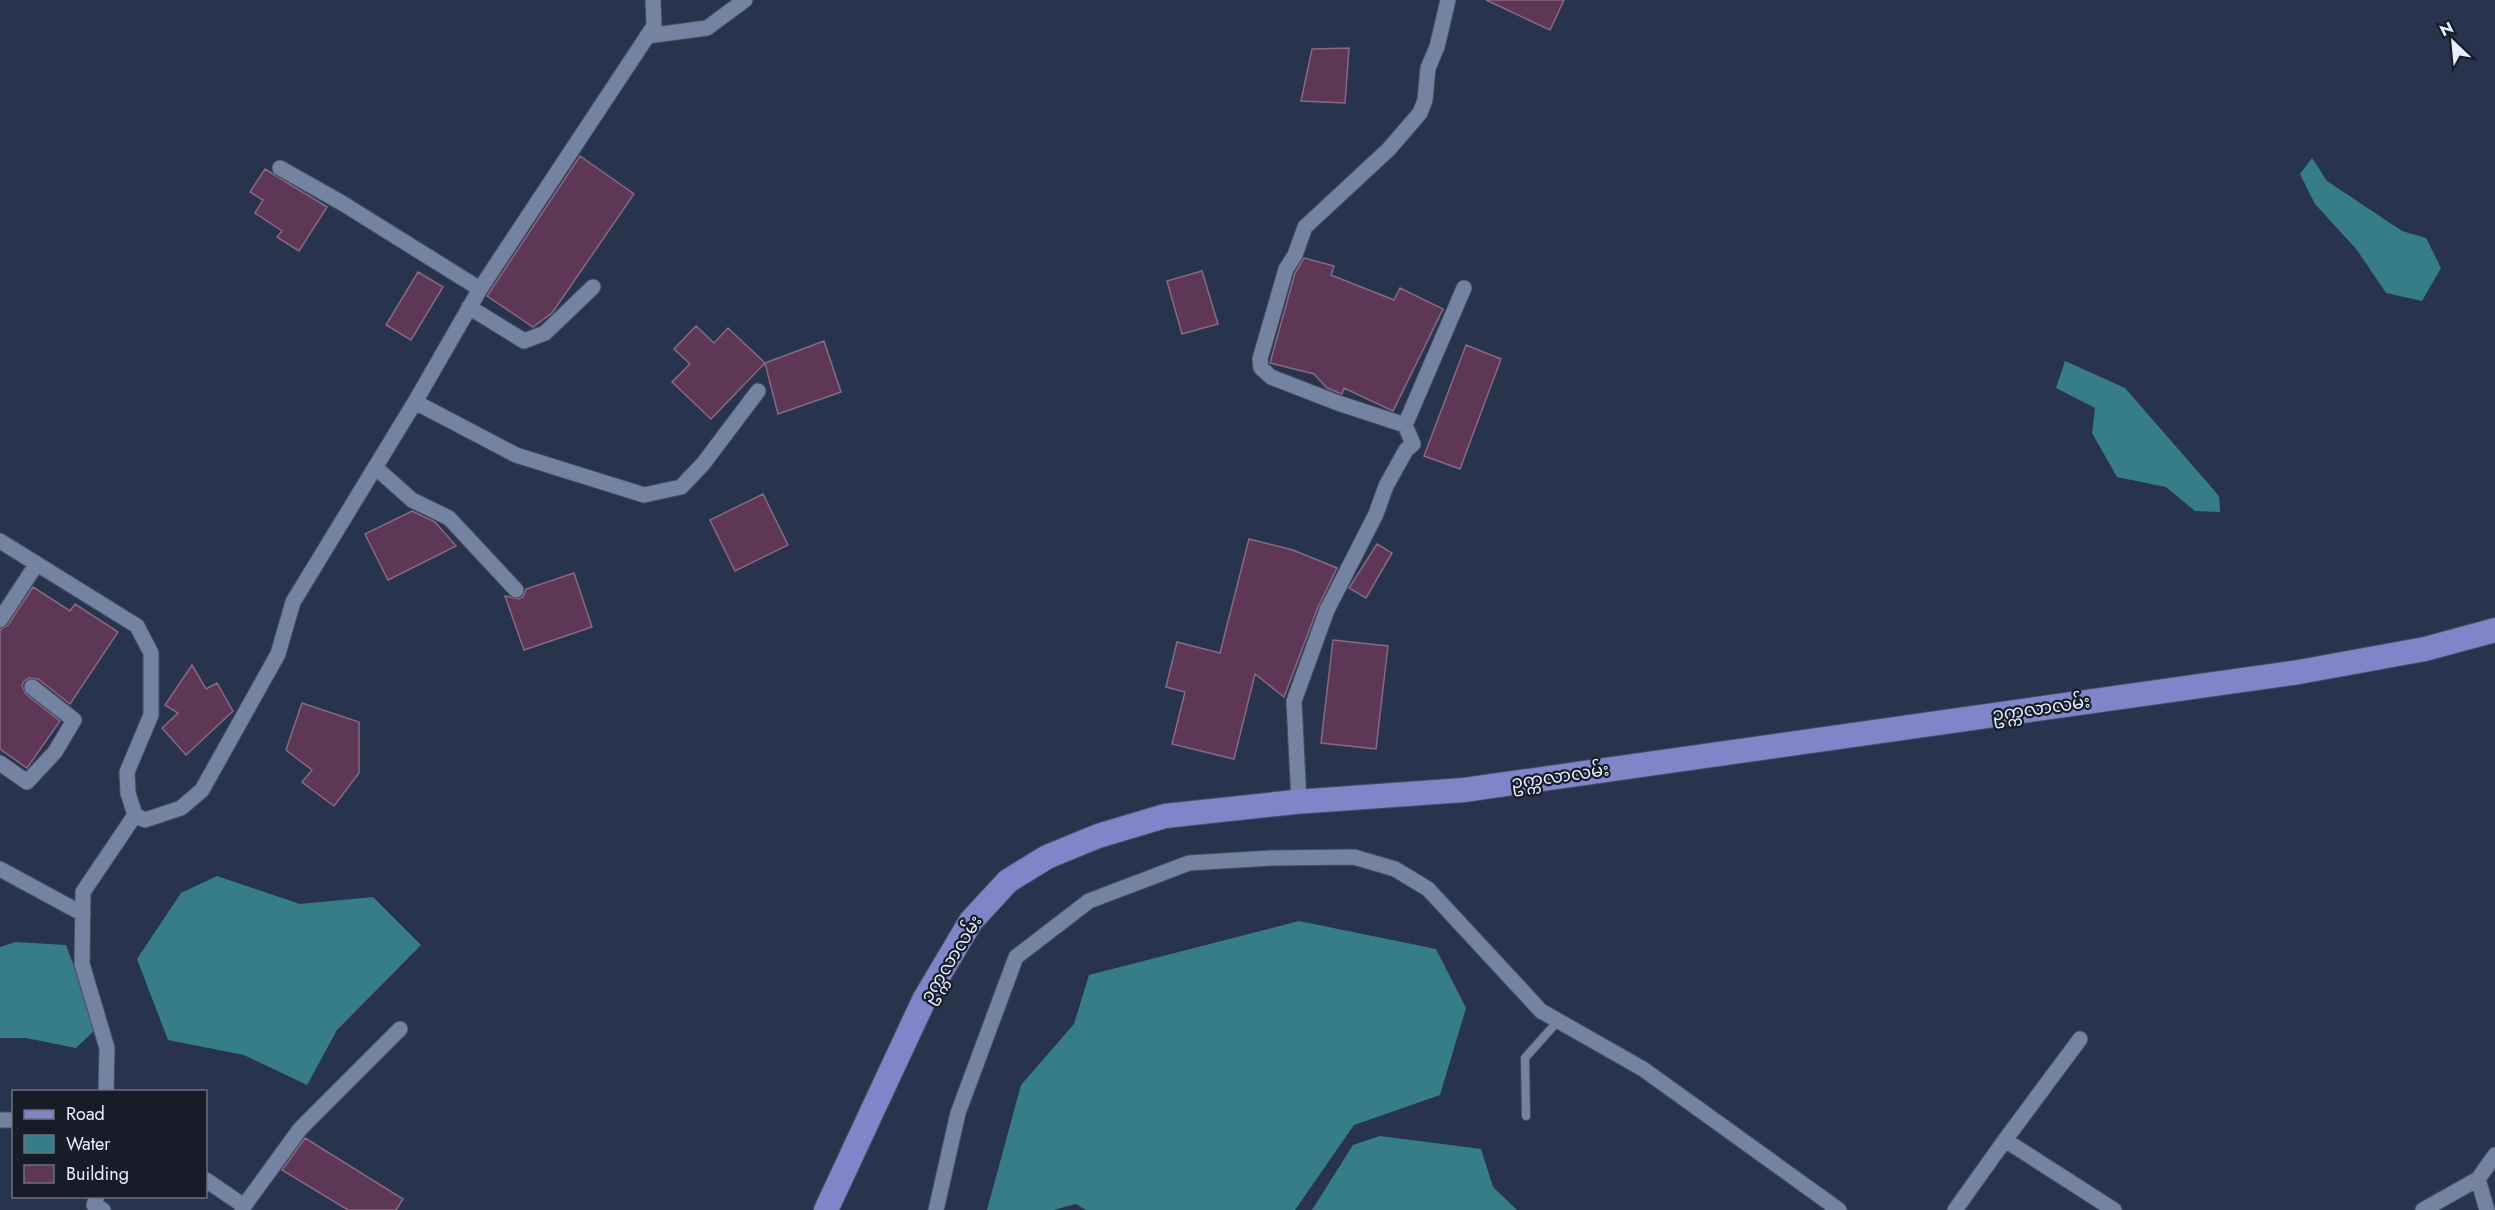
<svg xmlns="http://www.w3.org/2000/svg" width="2495" height="1210" viewBox="0 0 2495 1210" font-family="Jost,'Noto Sans Myanmar',sans-serif">
<rect width="100%" height="100%" fill="#28344e"/>
<path fill="#377d89" d="M2312 158 2327 181 2402 231 2426 238 2441 268 2422 301 2386 293 2357 250 2315 204 2300 174Z
M2065 361 2125 388 2219 496 2220 512 2195 511 2166 487 2117 477 2092 433 2095 408 2056 388Z
M217 876 300 904 373 897 421 945 337 1030 307 1085 244 1055 168 1040 137 959 181 893Z
M1299 921 1436 949 1466 1008 1440 1095 1354 1125 1295 1210H1086L1076 1204 1053 1210H987L1021 1085 1074 1024 1089 975Z
M16 942 66 945 97 1028 76 1048 26 1038H0V947Z
M1380 1136 1481 1149 1493 1187 1517 1210H1312L1353 1145Z"/>
<path fill="#5e3756" stroke="#876a80" stroke-width="1.5" d="M1486 0H1564L1550 30Z
M1349 48 1345 103 1301 101 1312 49Z
M580 156 634 194 552 313 533 327 487 296Z
M265 169 327 207 299 251 277 237 282 231 255 213 263 200 250 192Z
M1304 258 1334 266 1331 275 1394 300 1400 288 1443 309 1393 411 1344 388 1342 394 1327 388 1314 374 1270 363 1295 273Z
M1202 271 1218 324 1182 334 1167 281Z
M418 272 443 287 411 340 386 325Z
M696 326 714 343 728 328 765 363 711 419 672 382 690 364 674 349Z
M824 341 841 392 778 414 765 363Z
M1466 345 1501 359 1460 469 1424 456Z
M763 494 788 545 735 571 710 520Z
M412 511 435 522 456 546 388 580 365 534Z
M1249 539 1293 550 1337 568 1318 607 1284 697 1255 674 1234 759 1172 744 1185 692 1166 687 1177 642 1220 653Z
M1377 544 1392 553 1366 598 1349 588Z
M574 573 592 627 524 650 505 596 519 599 523 597 526 589Z
M33 587 70 611 75 604 118 632 70 704 38 679 29 678 24 681 22 686 26 694 60 721 27 768 0 749V630L8 625Z
M1333 640 1388 646 1376 749 1321 743Z
M192 665 206 689 217 683 233 711 186 755 162 728 178 713 165 705Z
M302 703 359 722V773L334 806 302 782 312 770 286 750Z
M305 1138 403 1199 396 1210H348L282 1170Z"/>
<g fill="none" stroke-linecap="round" stroke-linejoin="round">
<g stroke="#454e63" stroke-width="10">
<path id="service" d="M1526 1116 1525 1058 1558 1021"/>
</g>
<g stroke="#454e63" stroke-width="17">
<path id="minor" d="M647 36 707 28 745 0
M280 168 342 203 480 289
M469 307 524 341 545 333 593 287
M415 402 516 455 644 495 681 487 703 464 758 391
M1405 425 1464 288
M375 467 412 500 449 518 516 590
M0 541 137 626 151 653V715L127 772 128 793 135 815 145 820 181 808 202 790 278 654 293 602 415 402 480 289 654 26 653 0
M0 620 36 565
M0 763 27 782 55 752 74 720 32 687
M1299 802 1294 701 1327 610 1376 514 1386 486 1406 450 1413 444 1405 425 1338 403 1271 377 1261 368 1260 359 1286 269 1295 255 1305 227 1389 149 1420 113 1425 100 1428 68 1437 47 1448 0
M0 869 83 914
M106 1092 107 1048 82 964 83 892 135 815
M0 1120H14
M2005 1140 2080 1039
M2478 1179 2487 1210
M206 1180 244 1206 242 1210
M97 1196 94 1205 103 1210
M244 1206 300 1129 400 1029
M936 1210 958 1113 1016 957 1089 901 1189 863 1272 858 1354 857 1395 869 1428 889 1541 1011 1643 1069 1839 1210
M1955 1210 2005 1140 2114 1210
M2423 1210 2478 1179 2495 1155"/>
</g>
<g stroke="#454e63" stroke-width="26">
<path id="primary" d="M826 1210 924 1000 971 921 1008 881 1047 857 1098 836 1165 816 1295 802 1464 790 2299 672 2425 649 2495 630"/>
</g>
<use href="#service" stroke="#7583a2" stroke-width="8"/>
<use href="#minor" stroke="#7583a2" stroke-width="15"/>
<use href="#primary" stroke="#7f85c8" stroke-width="24"/>
</g>
<g text-anchor="middle" stroke-width="4.5" stroke-linejoin="round" paint-order="stroke">
<g font-size="18" fill="#e8eefc" stroke="#171c28">
<text transform="translate(2041 708) rotate(-8)" y="6">ဥက္ကလာလမ်း</text>
<text transform="translate(1560 776) rotate(-8)" y="6">ဥက္ကလာလမ်း</text>
<text transform="translate(951 959) rotate(-58)" y="6">ဥက္ကလာလမ်း</text>
</g>
</g>
<rect x="12" y="1090" width="195" height="108" fill="#171c28" stroke="#6b707d" stroke-width="1.5"/>
<rect x="24" y="1110" width="30" height="9" fill="#7f85c8" stroke="#6b707d" stroke-width="1.5"/>
<text x="66" y="1120" font-size="18" fill="#e8eefc">Road</text>
<rect x="24" y="1135" width="30" height="18" fill="#377d89" stroke="#6b707d" stroke-width="1.5"/>
<text x="66" y="1150" font-size="18" fill="#e8eefc">Water</text>
<rect x="24" y="1165" width="30" height="18" fill="#5e3756" stroke="#6b707d" stroke-width="1.5"/>
<text x="66" y="1180" font-size="18" fill="#e8eefc">Building</text>
<g transform="translate(2453 42) rotate(334)" stroke="#171c28" stroke-width="4.5" paint-order="stroke">
<path d="M0-4.5L10 22L0 15L-10 22Z" fill="#e8eefc"/>
<text y="-9" font-size="16" font-weight="bold" text-anchor="middle" fill="#e8eefc">N</text>
</g>
</svg>
